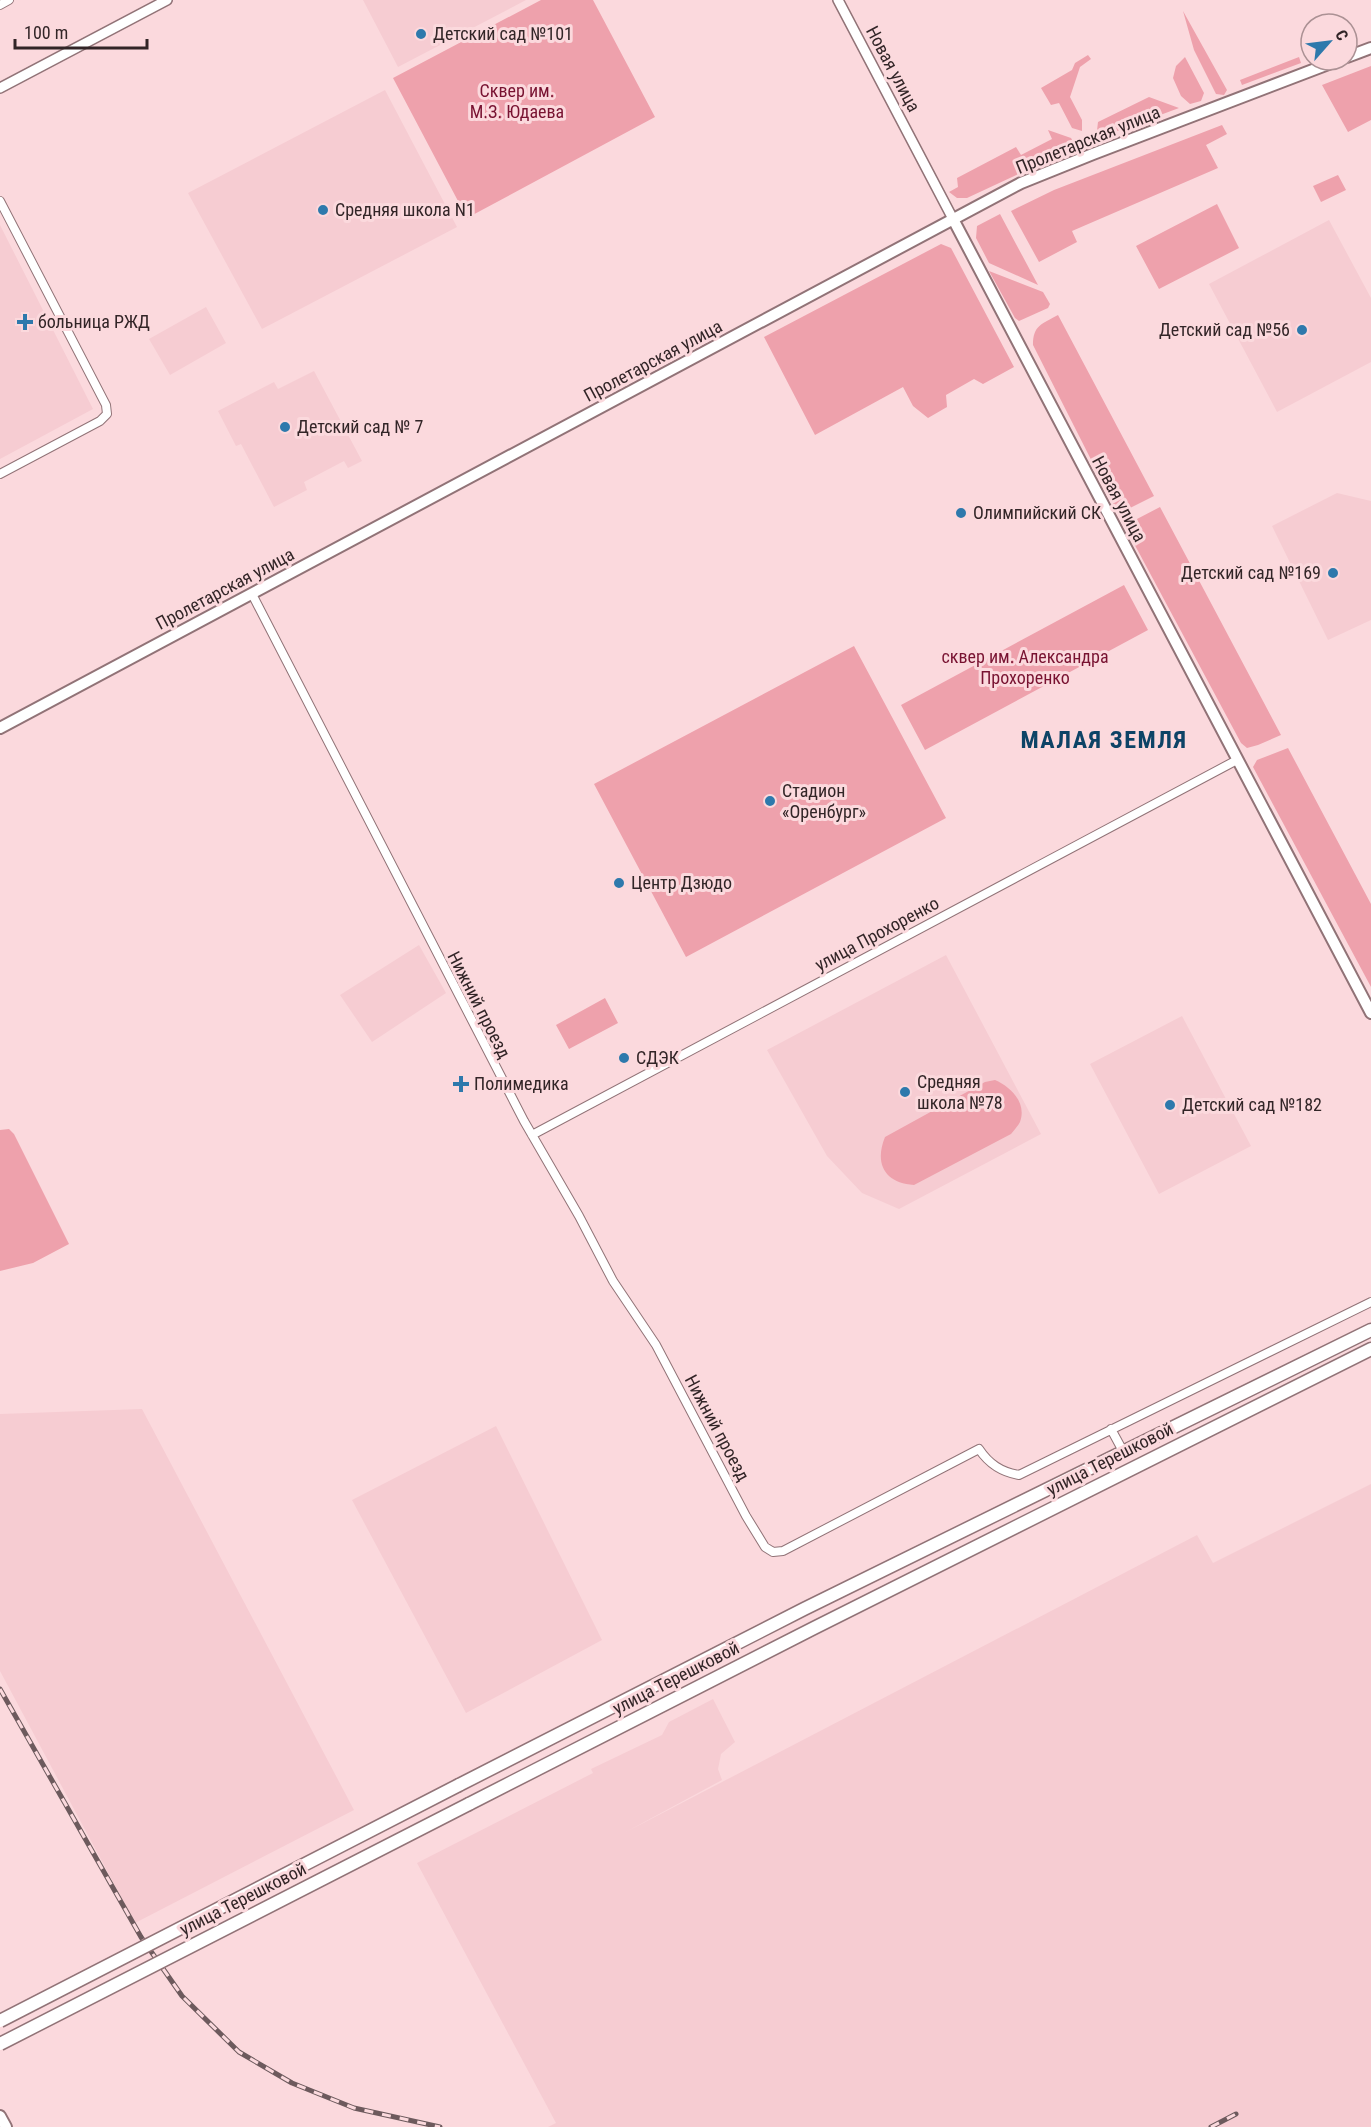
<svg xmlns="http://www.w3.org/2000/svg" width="1371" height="2127" viewBox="0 0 1371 2127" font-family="'Roboto Condensed',sans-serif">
<rect width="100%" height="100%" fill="#fbd9dd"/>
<path fill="#f6ccd2" d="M363 0H526L398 67Z
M385 90 457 227 262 329 188 193Z
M1329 220 1371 298V362L1277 412 1209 284Z
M0 225 93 409 0 459Z
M206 307 226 343 170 375 149 339Z
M314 371 362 461 348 468 344 461 304 482 307 490 274 507 241 444 236 446 218 411 274 382 278 389Z
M1337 493 1371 501V620L1328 640 1272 526Z
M419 945 446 993 372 1042 340 995Z
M946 955 1041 1134 899 1209 862 1193 827 1156 767 1050Z
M1182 1016 1251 1146 1159 1194 1090 1064Z
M142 1409 354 1810 135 1923 0 1671V1414Z
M496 1426 602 1640 466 1713 352 1500Z
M1371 1484V2127H548L556 2123 417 1863 593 1773 591 1769 662 1735 669 1722 713 1699 735 1742 721 1754 718 1769 722 1780 624 1833 1197 1535 1213 1563Z"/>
<path fill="#eea1ac" d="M541 0H593L655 117 467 218 393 78Z
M1183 11 1227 90 1224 95 1216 94 1194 50Z
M1088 55 1091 59 1080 67 1070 97 1082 120V131L1072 128 1059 103 1051 105 1041 88 1072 70 1075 63Z
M1185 57 1204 93 1201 101 1190 104 1181 96 1173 78 1176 66Z
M1299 57 1301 63 1242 85 1240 80Z
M1371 66V120L1348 132 1322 85Z
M1149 97 1179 108 1096 139 1098 122Z
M1222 125 1227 134 1206 145 1218 168 1072 231 1077 242 1039 262 1011 211 1054 190Z
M1048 130 1071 138 1076 147 967 198H957L949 192 958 187 957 178 1016 147 1021 155 1052 139Z
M1338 175 1346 190 1321 202 1313 186Z
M1217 204 1239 248 1159 289 1136 246Z
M1000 214 1038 285 989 263 976 238 977 226Z
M941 244 951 248 1014 367 983 384 974 379 946 395 947 407 928 418 913 406 903 387 815 435 764 337Z
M989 271 1043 292 1050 304 1048 308 1019 321 1015 318Z
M1058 315 1154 496 1122 512 1115 507 1033 345C1033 325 1042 324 1058 315Z
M1160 507 1281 735 1258 745 1247 748 1241 743 1130 536V525L1137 519Z
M1124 585 1148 630 925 750 901 705Z
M854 646 946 818 686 957 594 784Z
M1288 748 1371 904V987L1253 767 1257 760Z
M605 998 618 1023 569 1049 556 1025Z
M995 1080C1011 1087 1027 1103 1020 1122 1018 1126 1014 1130 1011 1134L914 1185C885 1183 874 1164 885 1137L985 1082Z
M9 1129 14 1134 69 1244 33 1263 0 1271V1130Z"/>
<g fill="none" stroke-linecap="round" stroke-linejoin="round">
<g stroke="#917377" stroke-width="10">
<path id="minor" d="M0 5 9 0
M0 201 106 405 107 414 100 421 0 474
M252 594 524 1121 579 1216 613 1281 656 1345 746 1516 765 1547 773 1552 783 1551 979 1449C989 1464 1001 1472 1019 1475L1371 1302
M532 1135 1237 760
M1111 1429 1124 1453"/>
</g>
<g stroke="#917377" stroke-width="12">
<path id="tertiary" d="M838 0 953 219
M0 88 167 0"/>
</g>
<g stroke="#917377" stroke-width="14">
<path id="secondary" d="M1347 57 1371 48
M953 219 1371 1013
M0 728 1021 183 1093 154 1339 60
M0 2116 6 2127"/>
</g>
<g stroke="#917377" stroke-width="15">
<path id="primary" d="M459 1785 804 1609 1371 1330
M469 1804 814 1628 1371 1349"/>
</g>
<use href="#minor" stroke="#fff" stroke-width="8"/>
<use href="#tertiary" stroke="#fff" stroke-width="9"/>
<use href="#secondary" stroke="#fff" stroke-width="10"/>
<use href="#primary" stroke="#fff" stroke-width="12"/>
<g stroke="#6d5a5d" stroke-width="5">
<path id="rail" d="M0 1689 141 1937 182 1996 239 2052 292 2083 354 2108 440 2127
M1211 2127 1236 2114"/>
</g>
<use href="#rail" stroke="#fbd9dd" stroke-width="3" stroke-dasharray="9" stroke-linecap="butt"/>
<g stroke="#917377" stroke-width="15" stroke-linecap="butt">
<path id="primary-bridge" d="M0 2021 459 1785
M0 2044 469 1804"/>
</g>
<use href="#primary-bridge" stroke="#fff" stroke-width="12"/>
</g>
<g fill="#2e79ac" stroke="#fbd9dd" stroke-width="2">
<circle cx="421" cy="34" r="6"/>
<circle cx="323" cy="210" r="6"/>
<path d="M22 313h6v6h6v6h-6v6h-6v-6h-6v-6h6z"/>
<circle cx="1302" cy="330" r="6"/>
<circle cx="285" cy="427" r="6"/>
<circle cx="961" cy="513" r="6"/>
<circle cx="1333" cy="573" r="6"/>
<circle cx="770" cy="801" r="6"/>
<circle cx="619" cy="883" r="6"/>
<circle cx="624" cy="1058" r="6"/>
<path d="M458 1075h6v6h6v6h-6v6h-6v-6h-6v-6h6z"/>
<circle cx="905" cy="1092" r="6"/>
<circle cx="1170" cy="1105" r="6"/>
</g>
<g text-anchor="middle" stroke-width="6" stroke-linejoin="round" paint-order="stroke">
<g font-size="18" fill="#322527" stroke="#fbd9dd" text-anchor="start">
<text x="433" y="40">Детский сад №101</text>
<text x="335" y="216">Средняя школа N1</text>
<text x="38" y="328">больница РЖД</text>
<text x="1290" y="336" text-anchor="end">Детский сад №56</text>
<text x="297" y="433">Детский сад № 7</text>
<text x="973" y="519">Олимпийский СК</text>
<text x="1321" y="579" text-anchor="end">Детский сад №169</text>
<text x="782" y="797">Стадион<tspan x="782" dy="21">«Оренбург»</tspan></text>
<text x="631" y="889">Центр Дзюдо</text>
<text x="636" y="1064">СДЭК</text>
<text x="917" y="1088">Средняя<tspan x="917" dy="21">школа №78</tspan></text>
<text x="474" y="1090">Полимедика</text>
<text x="1182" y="1111">Детский сад №182</text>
</g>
<g font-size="18" fill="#322527" stroke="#fbd9dd">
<text transform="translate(893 69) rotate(62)" y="6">Новая улица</text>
<text transform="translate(1088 140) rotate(-22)" y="6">Пролетарская улица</text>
<text transform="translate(653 361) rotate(-28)" y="6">Пролетарская улица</text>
<text transform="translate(1119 499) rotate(62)" y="6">Новая улица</text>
<text transform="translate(225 589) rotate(-28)" y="6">Пролетарская улица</text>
<text transform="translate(877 934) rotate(-28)" y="6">улица Прохоренко</text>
<text transform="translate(479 1005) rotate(63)" y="6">Нижний проезд</text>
<text transform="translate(717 1428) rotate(62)" y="6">Нижний проезд</text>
<text transform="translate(1110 1459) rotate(-27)" y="6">улица Терешковой</text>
<text transform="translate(676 1678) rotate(-27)" y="6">улица Терешковой</text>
<text transform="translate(243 1899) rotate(-27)" y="6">улица Терешковой</text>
</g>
<g font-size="18" fill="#781231" stroke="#fbd9dd">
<text x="517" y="97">Сквер им.<tspan x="517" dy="21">М.З. Юдаева</tspan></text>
<text x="1025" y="663">сквер им. Александра<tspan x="1025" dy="21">Прохоренко</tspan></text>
</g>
<g font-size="24" font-weight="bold" letter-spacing="1.5" fill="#0d4366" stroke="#fbd9dd">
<text x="1104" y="748">МАЛАЯ ЗЕМЛЯ</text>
</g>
</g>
<g transform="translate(1329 42) rotate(62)"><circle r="28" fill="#fbd9dd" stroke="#ab9194" stroke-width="1.5"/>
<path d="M0-4.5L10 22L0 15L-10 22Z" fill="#2e79ac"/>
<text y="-9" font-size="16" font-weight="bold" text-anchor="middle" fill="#322527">С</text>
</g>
<path d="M15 39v9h132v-9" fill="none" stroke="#322527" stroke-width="3"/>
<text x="24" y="39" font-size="18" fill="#322527" stroke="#fbd9dd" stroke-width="4.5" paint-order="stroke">100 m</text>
</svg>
